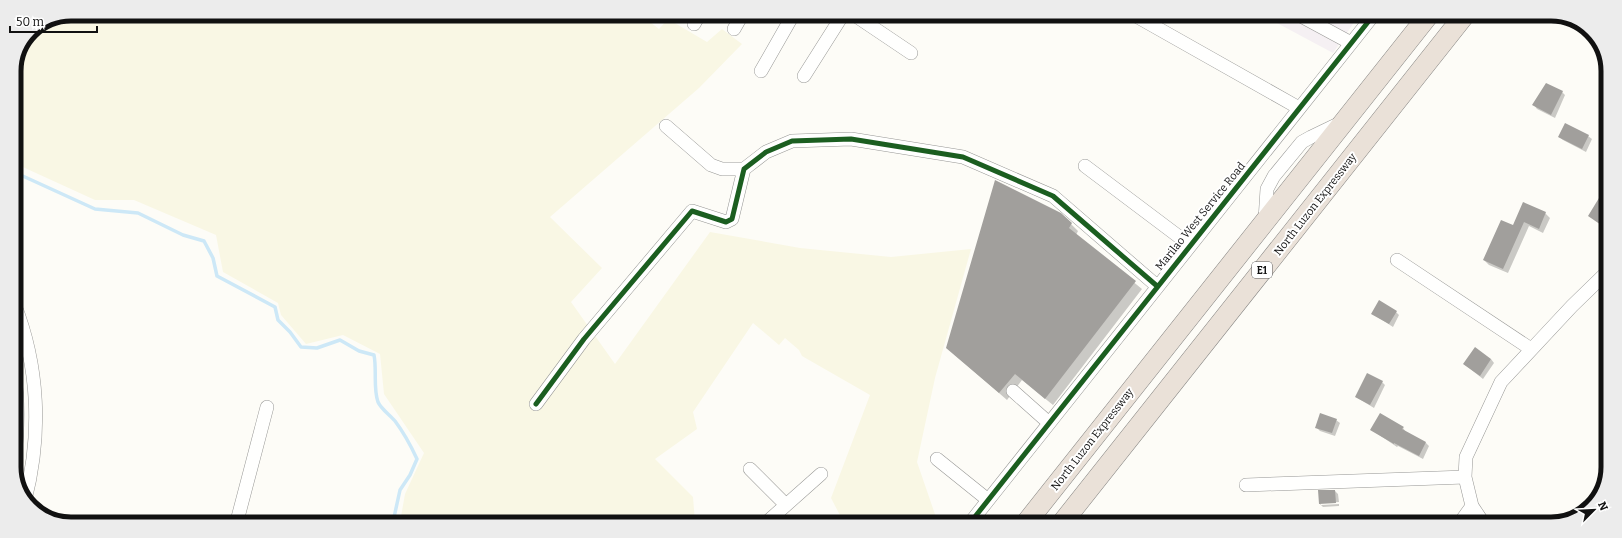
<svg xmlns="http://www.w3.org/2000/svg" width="1622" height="538" viewBox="0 0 1622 538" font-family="Bitter,serif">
<rect width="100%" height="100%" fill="#fdfcf7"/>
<path fill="#f5f0f3" d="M1264 16H1347L1355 21 1333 53Z"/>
<path fill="#f9f7e4" d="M71 14 641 15 659 29 668 19 707 42 722 29 742 44 699 88 550 217 602 268 571 302 615 364 710 232 800 248 891 257 971 249 935 378 917 462 938 523H844L831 498 870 395 802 356 799 350 785 338 779 345 753 323 693 412 697 429 655 459 693 497 695 522H400L405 494 424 453 384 394 380 354 343 335 306 344 281 315 278 303 223 272 216 235 134 200H95L14 163V67L31 30Z"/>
<path fill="#0003" d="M1562 92 1565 95 1555 118 1537 109 1534 105Z
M1588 136 1592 139 1586 152 1563 140 1559 137Z
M1524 204 1545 213 1550 218 1543 233 1529 226 1508 273 1489 265 1484 260 1514 227Z
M1071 224 1078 231 1076 235 1142 289 1053 405 1022 380 1007 400 955 355Z
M1396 312 1399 315 1393 327 1373 314Z
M1491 359 1494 363 1483 379 1464 364Z
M1382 382 1385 385 1374 408 1356 397Z
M1381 415 1403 428 1406 432 1426 443 1429 446 1423 459 1398 446 1397 447 1372 430Z
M1336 420 1340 423 1335 436 1320 431 1317 428Z
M1335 491 1338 494 1339 502 1321 503V505L1339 504V506L1323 507 1320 504Z
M731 519 735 522H727Z"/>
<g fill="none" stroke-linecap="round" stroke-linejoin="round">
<path stroke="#cde8f7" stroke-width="3.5" d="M14 172 95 209 138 213 183 235 204 241 213 258 217 276 275 307 278 320 290 332 301 347 317 348 340 340 359 351 374 355C377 370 373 388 378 402 381 409 390 415 395 421 404 433 411 446 417 459L410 475 400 490 393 522"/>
</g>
<path fill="#a19f9c" d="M1546 83 1563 91 1551 115 1532 105Z
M1565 123 1589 135 1582 149 1558 137Z
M995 180 1061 213 1072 223 1069 228 1136 281 1045 399 1015 374 999 393 946 348Z
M1599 198 1607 203V229L1588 216Z
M1523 202 1546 212 1539 229 1524 222 1503 269 1483 260 1501 220 1513 225Z
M1379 300 1397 311 1389 324 1371 314Z
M1475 347 1491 359 1480 376 1463 364Z
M1367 373 1383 381 1370 405 1355 397Z
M1320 413 1337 419 1332 433 1315 428Z
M1380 413 1404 427 1402 429 1426 442 1419 456 1394 443V444L1370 430Z
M1318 490H1335L1336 503 1319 504Z"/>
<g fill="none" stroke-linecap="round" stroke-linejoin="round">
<g stroke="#979795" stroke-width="14">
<path id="minor" d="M856 16 911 53
M1136 16 1299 108
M1301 16 1351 43
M694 24 699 15
M734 29 742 15
M761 71 793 15
M804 76 842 16
M666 126 711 165 722 169H744
M1085 166 1190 245
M1265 220 1267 189 1274 176 1302 142 1311 137 1340 123
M1397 260 1531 349
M14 303C39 366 42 434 25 500
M14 371C19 402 18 432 14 463
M1013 391 1049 423
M536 404 584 339 692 211 726 222 732 219 744 169 766 152 792 141 851 139 963 157 1053 196 1157 286
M937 459 988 500
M750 469 786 505
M1246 485 1465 477
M1472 506 1484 524
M237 521 267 407
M767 522 821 474
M970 523 1372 17
M1459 524 1472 506 1465 477 1466 457 1501 382 1572 306 1606 273"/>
</g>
<g stroke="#858482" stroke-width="21">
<path id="highway" d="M1026 523 1427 17
M1062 523 1463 17"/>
</g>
<use href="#minor" stroke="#fffffe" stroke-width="13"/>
<use href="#highway" stroke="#eae1d8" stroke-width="20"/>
<g stroke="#fff" stroke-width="8">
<path id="cycleway" d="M536 404 584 339 692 211 726 222 732 219 744 169 766 152 792 141 851 139 963 157 1053 196 1157 286
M970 523 1372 17"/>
</g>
<use href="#cycleway" stroke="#1b5e20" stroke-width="5"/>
</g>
<g text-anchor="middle" stroke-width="4" stroke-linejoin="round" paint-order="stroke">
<rect fill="#fff" stroke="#585858" stroke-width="1" x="1252" y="262" width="20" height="16" rx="3"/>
<g font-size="10" font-weight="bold" fill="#111">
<text x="1262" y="274">E1</text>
</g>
<g font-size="11" fill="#111" stroke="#fff">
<text transform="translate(1315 204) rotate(-52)" y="4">North Luzon Expressway</text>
<text transform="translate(1200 216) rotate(-51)" y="4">Marilao West Service Road</text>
<text transform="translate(1092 439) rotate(-52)" y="4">North Luzon Expressway</text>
</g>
</g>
<path d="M0 0H1622V538H0ZM71 21H1551A50 50 0 0 1 1601 71V467A50 50 0 0 1 1551 517H71A50 50 0 0 1 21 467V71A50 50 0 0 1 71 21Z" fill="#ececec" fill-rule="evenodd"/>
<path fill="none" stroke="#111" stroke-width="5" d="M71 21H1551A50 50 0 0 1 1601 71V467A50 50 0 0 1 1551 517H71A50 50 0 0 1 21 467V71A50 50 0 0 1 71 21Z"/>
<g transform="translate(1594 510) rotate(66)" stroke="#ffffff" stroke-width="3" paint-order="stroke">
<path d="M0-3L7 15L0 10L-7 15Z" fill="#111111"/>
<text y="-6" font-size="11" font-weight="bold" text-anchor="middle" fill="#111111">N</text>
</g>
<path d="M10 26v6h87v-6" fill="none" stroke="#111111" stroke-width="2"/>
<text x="16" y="26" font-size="12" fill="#111111" stroke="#ffffff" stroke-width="3" paint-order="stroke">50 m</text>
</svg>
